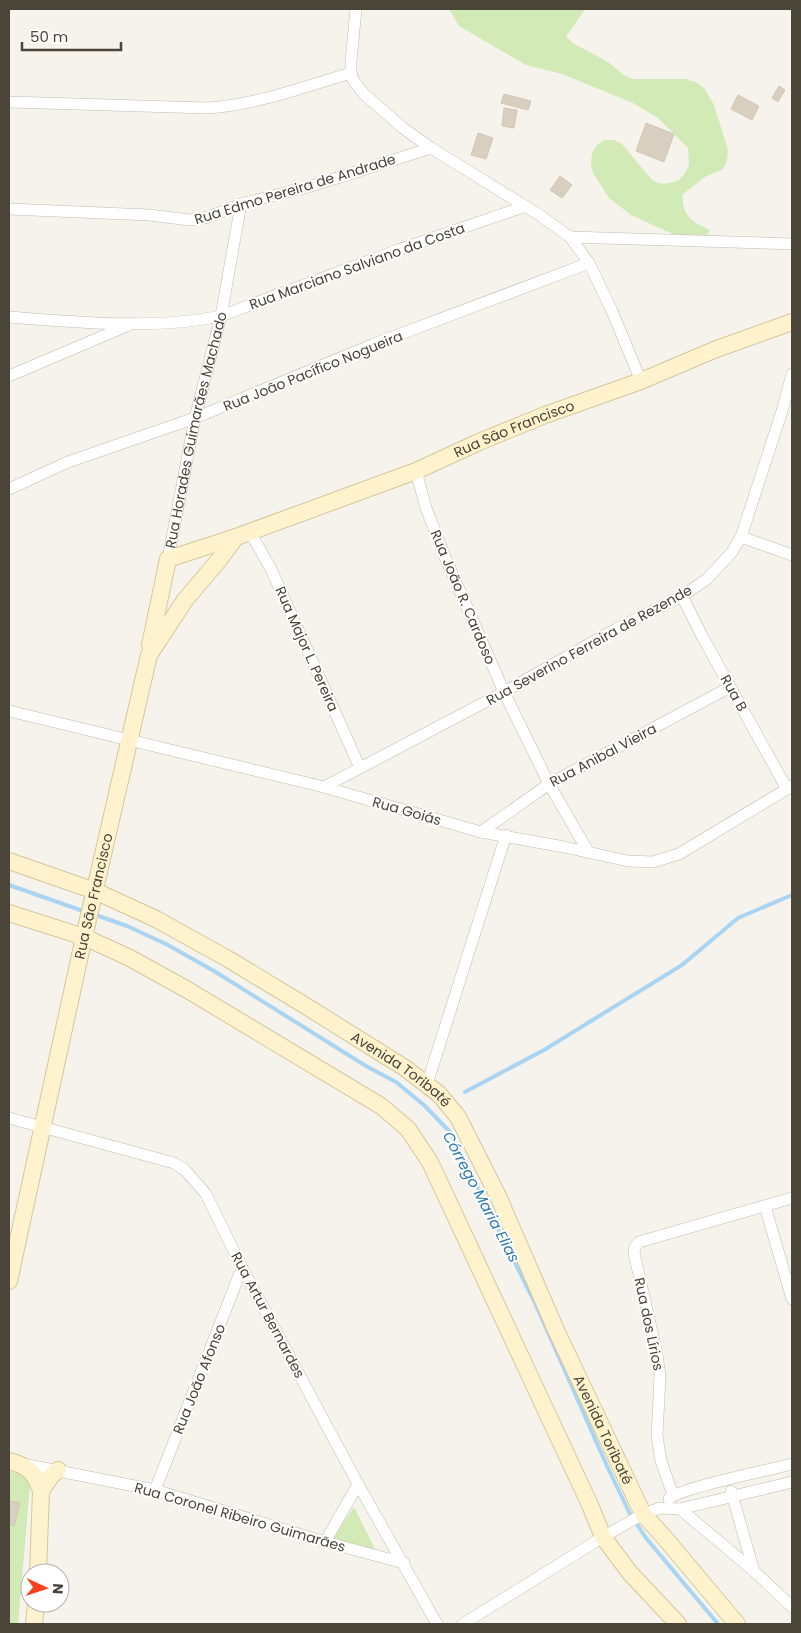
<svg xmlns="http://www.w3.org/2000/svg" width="801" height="1633" viewBox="0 0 801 1633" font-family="Poppins,sans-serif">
<rect width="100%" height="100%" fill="#f6f3ec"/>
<path fill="#d2eab5" d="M449 9H585L566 37 573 43 608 62 624 75 633 79H685L696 82 704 88 714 105 728 150 727 161 723 169 705 177 683 194C681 215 692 222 710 230L706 238 679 237 631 215 609 198 593 173 591 164 592 153 597 145 605 140H614L622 144 653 181 662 184 670 183 679 180 685 173 689 165 688 148 658 118 633 103 562 74 526 65 459 26Z
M9 1471 25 1476 30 1486 18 1624H9Z
M354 1507 376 1551 332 1539Z"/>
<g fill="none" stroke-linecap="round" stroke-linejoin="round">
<path stroke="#a9d4f2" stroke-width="4" d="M9 885 86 912
M93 914 127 926 166 944 214 971 366 1066 396 1082 425 1106 450 1132 535 1303 607 1466 630 1514 646 1538 718 1624
M465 1092 544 1050 682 965 738 918 792 895"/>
</g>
<path fill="#d8cfc1" stroke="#d3c7b4" d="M779 86 785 90 778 102 772 98Z
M504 94 531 101 528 110 501 103Z
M738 95 759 106 752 120 731 109Z
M504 108 517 110 514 128 502 126Z
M646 123 674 134 664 162 636 151Z
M478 133 493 138 486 159 471 155Z
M560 176 572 185 562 198 550 190Z
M9 1501 20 1503 14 1526 9 1524Z"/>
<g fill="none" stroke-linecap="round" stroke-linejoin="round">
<g stroke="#c2bbae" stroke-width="12">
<g id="street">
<path d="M356 9 351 61V73L353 80 364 94 403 128 431 148 538 214 570 237 589 263 612 311 641 381"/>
<path d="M9 102 207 108C256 105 303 87 351 73"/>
<path d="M9 209 149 215 190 220 209 217 241 204 315 185 431 148"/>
<path d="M570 237 792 244"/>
<path d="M9 317C76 322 155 330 221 316L395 251 526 206"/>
<path d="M9 376 129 325"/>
<path d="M416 471 426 508 445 557 504 692 549 784 589 853"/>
<path d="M9 489 68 462 195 418 374 344 589 263"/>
<path d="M250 532 271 569 360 768"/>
<path d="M741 537 792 555"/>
<path id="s1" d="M168 559 195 418 221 316 241 204"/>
<path d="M682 596 702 636 787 789"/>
<path d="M9 711 320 786 481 832 564 847 628 861 653 862 679 854 792 786"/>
<path d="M324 787 504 692 616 629 682 596 707 579 732 552 741 537 782 411 792 374"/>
<path d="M481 832 549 784 730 687"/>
<path d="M427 1084 506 835"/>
<path d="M9 1118 174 1163 185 1170 206 1194 242 1268 358 1484 437 1624"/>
<path d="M765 1206 792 1299"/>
<path d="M23 1464 155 1490 325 1542 404 1563"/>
<path d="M155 1490 242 1268"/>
<path d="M731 1491 754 1571"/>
<path d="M673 1495 661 1461 657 1436 660 1376 657 1354 634 1253 635 1247 639 1242 792 1198"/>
<path d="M669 1499C681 1487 770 1470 792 1464"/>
<path d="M680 1509 754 1571 792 1607"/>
<path d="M325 1542 358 1484"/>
<path d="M463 1624 603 1537 643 1514 660 1508 680 1509 792 1482"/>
</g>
</g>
<g stroke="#d6c79b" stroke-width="18">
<g id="secondary">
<path id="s2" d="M150 645 168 559 236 537 416 471 479 442 545 415 641 381 714 350 792 322"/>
<path id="s3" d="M9 861 95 891 156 919 228 959 301 1003 405 1068 439 1094 458 1117 498 1196 556 1330 643 1514 664 1537 737 1624"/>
<path d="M9 913 84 937 128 957 186 989 381 1106 408 1129 430 1162 590 1505 603 1537 630 1573 678 1624"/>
<path id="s4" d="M9 1281 84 937 149 655 185 600 219 560 236 537"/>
<path d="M9 1461C28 1466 35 1472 41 1491L38 1573"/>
<path d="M41 1491 52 1475 58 1470"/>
<path d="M34 1624 36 1603"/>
</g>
</g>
<use href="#street" stroke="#fff" stroke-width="11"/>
<use href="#secondary" stroke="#fff3cd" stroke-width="16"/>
</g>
<g text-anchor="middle" stroke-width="4" stroke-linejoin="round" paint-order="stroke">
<g font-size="14" fill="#4b4439" stroke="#fff">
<text transform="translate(295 189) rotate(-17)" y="5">Rua Edmo Pereira de Andrade</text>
<text transform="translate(357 266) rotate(-20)" y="5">Rua Marciano Salviano da Costa</text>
<text transform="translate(313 371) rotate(-22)" y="5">Rua João Pacífico Nogueira</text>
<text dy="5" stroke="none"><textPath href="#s2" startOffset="458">Rua São Francisco</textPath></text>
<text dy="5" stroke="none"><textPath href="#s1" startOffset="132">Rua Horades Guimarães Machado</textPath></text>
<text transform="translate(463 597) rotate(67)" y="5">Rua João R. Cardoso</text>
<text transform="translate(589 645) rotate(-29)" y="5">Rua Severino Ferreira de Rezende</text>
<text transform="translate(307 649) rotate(66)" y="5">Rua Major L. Pereira</text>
<text transform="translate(734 693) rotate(61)" y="5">Rua B</text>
<text transform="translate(603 755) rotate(-28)" y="5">Rua Anibal Vieira</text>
<text transform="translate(407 811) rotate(16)" y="5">Rua Goiás</text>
<text dy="5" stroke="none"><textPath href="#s4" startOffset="394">Rua São Francisco</textPath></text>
<text dy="5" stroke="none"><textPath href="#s3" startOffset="446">Avenida Toribaté</textPath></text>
<text transform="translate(268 1315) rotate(62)" y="5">Rua Artur Bernardes</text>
<text transform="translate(649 1324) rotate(78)" y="5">Rua dos Lírios</text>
<text transform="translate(199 1379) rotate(-68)" y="5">Rua João Afonso</text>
<text dy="5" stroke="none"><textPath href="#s3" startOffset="866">Avenida Toribaté</textPath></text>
<text transform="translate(240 1517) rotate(16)" y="5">Rua Coronel Ribeiro Guimarães</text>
</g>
<g font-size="15" font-style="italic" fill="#2e7ab2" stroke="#fff">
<text transform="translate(481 1197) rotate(62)" y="5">Córrego Maria Elias</text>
</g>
</g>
<rect width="801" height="1633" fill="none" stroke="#4b4439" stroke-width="20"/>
<g transform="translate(45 1588) rotate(93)"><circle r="24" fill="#ffffff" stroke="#b7b4b0"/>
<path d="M0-4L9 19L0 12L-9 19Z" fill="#fc3f1d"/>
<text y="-8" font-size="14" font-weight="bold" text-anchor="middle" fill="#4b4439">N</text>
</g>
<path d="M22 42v8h99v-8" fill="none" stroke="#4b4439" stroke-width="2.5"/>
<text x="30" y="42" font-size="15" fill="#4b4439" stroke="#ffffff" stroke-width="4" paint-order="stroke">50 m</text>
</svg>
